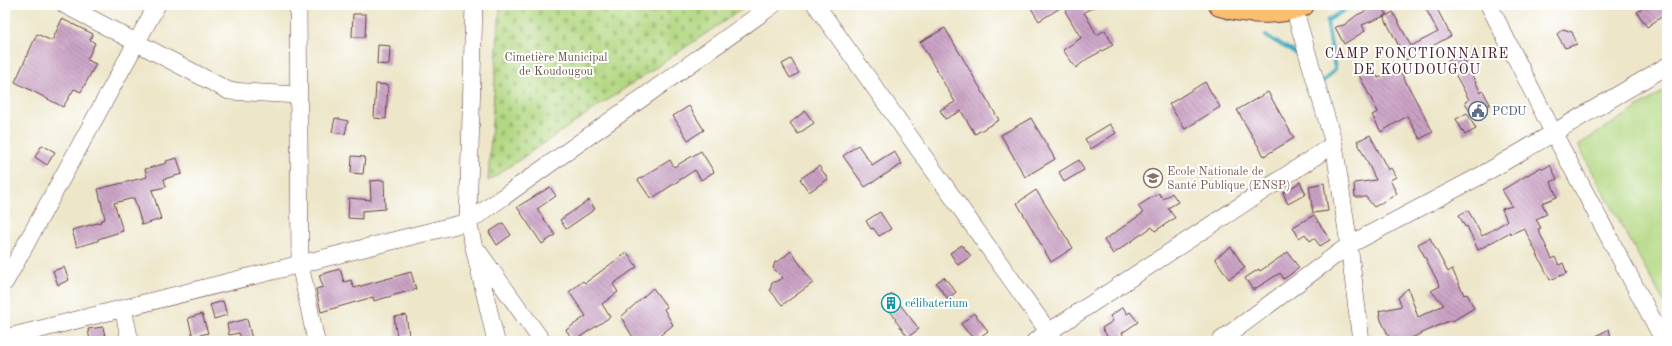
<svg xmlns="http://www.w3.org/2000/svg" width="1672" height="346" viewBox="0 0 1672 346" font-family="'Old Standard TT',serif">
<defs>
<pattern id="cemetery-stones" width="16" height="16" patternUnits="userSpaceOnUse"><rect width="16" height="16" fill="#b2d781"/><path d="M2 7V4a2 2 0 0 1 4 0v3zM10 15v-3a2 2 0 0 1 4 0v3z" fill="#9bb870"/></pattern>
<pattern id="building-back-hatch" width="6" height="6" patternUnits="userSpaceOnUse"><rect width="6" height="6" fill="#c9a1c4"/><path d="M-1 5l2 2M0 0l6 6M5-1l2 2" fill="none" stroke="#a5839f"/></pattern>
</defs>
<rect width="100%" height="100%" fill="#fff"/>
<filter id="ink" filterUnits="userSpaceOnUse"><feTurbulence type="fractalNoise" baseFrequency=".025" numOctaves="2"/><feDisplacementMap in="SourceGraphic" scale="8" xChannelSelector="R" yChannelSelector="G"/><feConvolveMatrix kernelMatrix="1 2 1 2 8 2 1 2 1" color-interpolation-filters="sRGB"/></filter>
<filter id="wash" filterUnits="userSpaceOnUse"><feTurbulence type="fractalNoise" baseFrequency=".012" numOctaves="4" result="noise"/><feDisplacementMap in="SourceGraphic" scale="16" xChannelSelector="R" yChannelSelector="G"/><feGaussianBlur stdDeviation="0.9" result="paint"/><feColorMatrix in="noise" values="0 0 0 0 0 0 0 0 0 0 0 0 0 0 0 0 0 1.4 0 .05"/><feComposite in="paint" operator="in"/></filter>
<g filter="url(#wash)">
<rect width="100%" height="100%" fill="#ede6c9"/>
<path fill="#b2d781" stroke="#7e7b56" d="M1667 89V308L1578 145Z"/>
<path fill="url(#cemetery-stones)" stroke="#7e7b56" d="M500 5H748L488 181Z"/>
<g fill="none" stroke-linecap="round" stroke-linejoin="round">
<path stroke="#3ba9bb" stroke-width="4" d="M1266 36 1304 58
M1322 83 1335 69 1327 21 1352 5"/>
</g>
<g id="blocks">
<path fill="url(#building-back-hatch)" d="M1029 5H1065L1039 21Z
M1075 5H1098L1084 12 1097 35 1105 30 1113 45 1087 59 1076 68 1063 50 1081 38 1065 11Z
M1378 5H1382L1387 15 1362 25 1365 31 1344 44 1335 27 1344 25 1357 15 1368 10 1367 9Z
M1424 5H1435L1451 36 1406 60 1384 17 1393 12 1411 46 1438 32Z
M1648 5H1665L1667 9V13L1647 27 1637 12Z
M353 14H366L365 37H352Z
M62 19 93 34 90 40 95 43 87 60 96 64 81 92 74 89 63 107 15 82 37 34 52 41Z
M945 28 999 120 975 134 961 111 945 119 940 110 955 102 920 42Z
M1563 29 1572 32 1577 44 1565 48 1557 34Z
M378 45 390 46 389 65 377 64Z
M1461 54 1481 93 1483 91 1490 104 1471 114 1465 102 1469 100 1466 94 1448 61Z
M791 59 799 73 790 78 782 64Z
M1373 68 1378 78 1400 71 1433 132 1420 139 1407 116 1381 132 1372 115 1378 112 1359 75Z
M1205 82 1220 107 1185 129 1169 104Z
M376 84 388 85 386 119 374 118Z
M1268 92 1294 138 1264 156 1237 110Z
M689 106 704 130 688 140 673 116Z
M805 111 814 123 798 134 790 123Z
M1467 113 1476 129 1465 135 1456 119Z
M335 118 348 121 345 134 332 132Z
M1031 118 1055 159 1025 177 1001 135Z
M1110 124 1116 133 1091 149 1085 139Z
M1370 135 1388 170 1391 168 1396 177 1390 180 1397 194 1374 207 1366 197H1355L1354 183 1376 180 1357 141Z
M42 145 55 152 47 165 35 157Z
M858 145 872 165 894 151 902 164 865 187 843 156Z
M701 151 714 172 701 180 695 170 651 199 638 180 670 160 674 167Z
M352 156 365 157 363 174 351 173Z
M177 158 182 174 164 179 166 187 152 190 161 219 142 225 134 198 114 203 123 231 98 239V241L77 247 72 230 101 222 100 221 105 219 98 189 147 177 145 169 167 163 166 161Z
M1079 160 1084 170 1064 182 1059 172Z
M1550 165 1557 179 1551 182 1557 197 1542 203 1547 214 1536 219 1541 228 1538 229 1552 259 1555 257 1559 265 1563 263 1567 273 1550 280 1524 228 1511 234 1510 232 1478 250 1467 226 1465 227 1459 215 1468 210 1482 236 1507 221 1502 209 1512 206 1502 190 1541 167 1543 169Z
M819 166 828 179 809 192 800 179Z
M384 180 385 209 362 211V219L348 218 349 198 371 200 370 181Z
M1300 182 1306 194 1288 204 1283 193Z
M1324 183 1328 211 1313 213 1309 186Z
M550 187 556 196 537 209 555 235 542 244 517 207Z
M1036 190 1073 248 1051 262 1017 203Z
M1159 193 1163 199 1172 193 1178 202 1168 208 1175 218 1155 231 1152 227 1113 254 1104 240 1143 213 1138 206Z
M589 200 595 209 566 229 560 220Z
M880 212 891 229 879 236 873 228 871 229 866 221Z
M1314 215 1330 240 1320 246 1314 238 1310 241 1305 234 1299 238 1293 227Z
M503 223 511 235 497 245 489 232Z
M1430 238 1448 272 1452 269 1464 295 1467 294 1474 308 1451 322V320L1405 341H1391L1381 320 1379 311 1402 306 1398 298 1408 288 1418 317 1444 305 1431 291 1440 286 1418 244Z
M962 245 971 256 958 265 950 253Z
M1231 247 1245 268 1229 279 1215 258Z
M791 251 813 283 782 305 770 290 772 283 783 278 773 268 775 262 779 261Z
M627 252 637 267 613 284 618 292 602 304 610 317 574 341 566 330 586 316 569 292 583 281 585 283Z
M1288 252 1299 268 1284 279 1280 273 1253 290 1245 278 1259 269 1260 271Z
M64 267 69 280 58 285 53 271Z
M340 269 344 282 351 280 354 288 411 272 416 289 374 301 373 297 321 312 316 289 323 287 319 275Z
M944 277 956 292 948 299 936 283Z
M653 288 667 307 664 309 673 325 653 341H635L621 317Z
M892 294 919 329 908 337 895 320 896 319 883 301Z
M223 301 227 315 214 319 210 305Z
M1123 307 1127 314 1130 312 1138 322 1122 333 1127 341H1110L1102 328 1113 321 1110 316Z
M974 313 988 331 975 341 961 324Z
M202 314 208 333 193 337 188 318Z
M406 315 409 335 397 337 394 317Z
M247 319 252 339 242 341 239 333 229 335 227 324Z
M103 327 106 341H90L88 329Z
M1609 329 1612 341H1587Z"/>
</g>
</g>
<g filter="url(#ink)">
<use href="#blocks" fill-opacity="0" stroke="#623d43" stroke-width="1"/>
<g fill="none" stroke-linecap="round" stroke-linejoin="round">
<g stroke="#623d43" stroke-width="18">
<path id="minor" d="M65 5 229 91 299 95
M298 5 300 264 316 341
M474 5 468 222 496 341
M816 5 1055 341
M1489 5 1553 132 1664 341
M1294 8 1334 144 1349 245 1361 341
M477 250 542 341
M5 282 157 5
M123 308 130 341
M5 338 468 222 773 5
M1035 341 1334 144
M1220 341 1349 245 1480 176 1667 66"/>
</g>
<g stroke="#623d43" stroke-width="24">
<path id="major" d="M1220 5C1246 13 1277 15 1303 5"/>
</g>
<use href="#minor" stroke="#fff" stroke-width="17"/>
<use href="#major" stroke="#fbbe6e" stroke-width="22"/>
</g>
</g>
<defs>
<g id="civic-ring" transform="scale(1)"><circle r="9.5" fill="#fff" stroke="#5c6f8a" stroke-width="1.5"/><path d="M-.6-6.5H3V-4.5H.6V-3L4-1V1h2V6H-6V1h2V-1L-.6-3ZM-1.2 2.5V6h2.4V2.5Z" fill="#5c6f8a"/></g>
<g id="school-ring" transform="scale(1)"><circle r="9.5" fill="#fff" stroke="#8d6e63" stroke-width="1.5"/><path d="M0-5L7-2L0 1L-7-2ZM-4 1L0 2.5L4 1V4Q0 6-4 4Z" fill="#8d6e63"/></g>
<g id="building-ring" transform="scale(1)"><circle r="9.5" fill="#fff" stroke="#0f9aa8" stroke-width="1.5"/><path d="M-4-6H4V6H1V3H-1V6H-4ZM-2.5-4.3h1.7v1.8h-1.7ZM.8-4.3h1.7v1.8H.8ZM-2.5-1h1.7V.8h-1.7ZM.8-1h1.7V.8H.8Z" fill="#0f9aa8"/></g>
</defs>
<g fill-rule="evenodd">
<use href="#civic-ring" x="1478" y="111"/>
<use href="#school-ring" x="1153" y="178"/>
<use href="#building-ring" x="891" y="303"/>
</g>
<g text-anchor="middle" stroke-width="4" stroke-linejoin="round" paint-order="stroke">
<g font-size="12" fill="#695645" stroke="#fff">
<text x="556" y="61">Cimetière Municipal<tspan x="556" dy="14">de Koudougou</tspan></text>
</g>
<g font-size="12" fill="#4e5e75" stroke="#fff" text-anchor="start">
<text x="1492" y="115">PCDU</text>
</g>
<g font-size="12" fill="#785e54" stroke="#fff" text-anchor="start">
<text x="1167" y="175">Ecole Nationale de<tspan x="1167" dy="14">Santé Publique (ENSP)</tspan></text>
</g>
<g font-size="12" fill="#0d838f" stroke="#fff" text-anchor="start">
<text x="905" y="307">célibaterium</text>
</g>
<g font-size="14" letter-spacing="1" fill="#4a1f2b" stroke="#fff">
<text x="1417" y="58">CAMP FONCTIONNAIRE<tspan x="1417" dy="16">DE KOUDOUGOU</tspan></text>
</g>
</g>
<rect width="1672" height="346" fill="none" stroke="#fff" stroke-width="20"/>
</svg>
